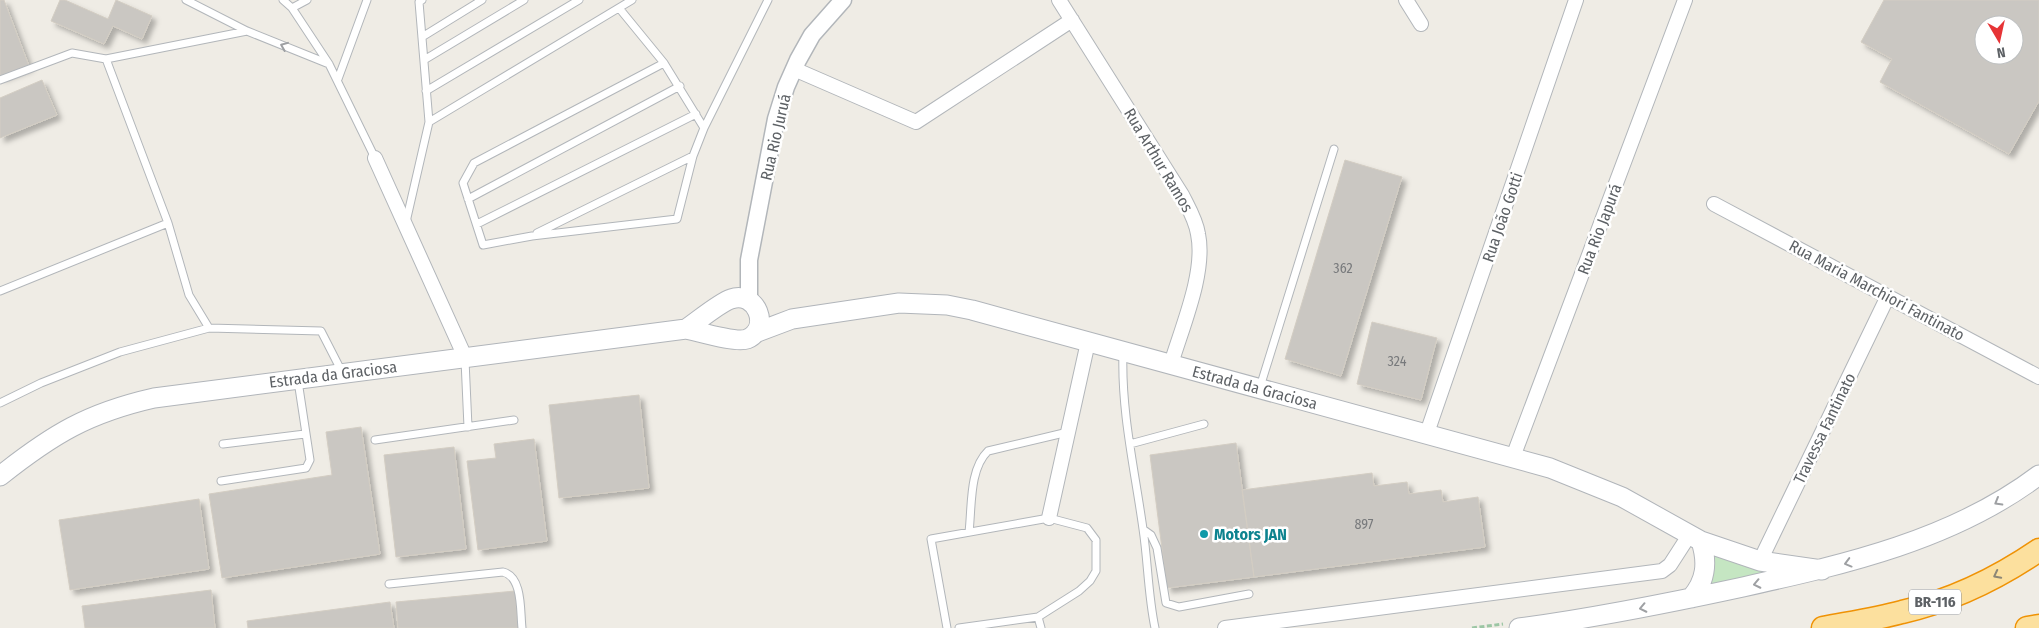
<svg xmlns="http://www.w3.org/2000/svg" width="2039" height="628" viewBox="0 0 2039 628" font-family="'Fira Sans Condensed',sans-serif">
<defs>
<filter id="shadow"><feDropShadow dx="4.5" dy="4.5" stdDeviation="2.5" flood-color="#0004"/></filter>
</defs>
<rect width="100%" height="100%" fill="#efece5"/>
<path fill="#c5e6c2" d="M1711 552 1743 566 1775 571 1707 586C1717 575 1715 565 1711 552Z"/>
<path fill="#cac7c2" stroke="#d3cdc3" fill-rule="evenodd" filter="url(#shadow)" d="M0 0H4L29 66 0 77Z
M60 0H65L108 19 116 0 152 16 142 39 113 26 104 44 51 21Z
M1884 0H2039V101L2009 154 1880 82 1892 59 1861 42ZM1984 25H2014V55H1984Z
M42 80 57 115 0 138V98Z
M1345 160 1402 177 1341 376 1285 359Z
M1372 322 1437 338 1421 400 1357 384Z
M639 395 649 488 559 498 549 405Z
M361 427 380 554 222 578 209 494 332 475 326 432Z
M534 439 547 541 478 550 467 461 496 458 494 444Z
M1236 443 1254 577 1167 588 1150 455Z
M454 447 466 549 396 557 384 455Z
M1372 473 1374 486 1407 482 1409 494 1441 490 1443 502 1478 497 1485 547 1254 577 1242 490Z
M199 499 209 569 70 590 59 520Z
M211 590 215 628H85L82 606Z
M515 591 518 628H398L396 602Z
M390 602 394 628H248L247 621Z"/>
<g fill="none" stroke-linecap="round" stroke-linejoin="round">
<g stroke="#b2b6ba" stroke-width="9">
<path id="service" d="M186 0 247 31 329 64
M283 0 292 8 329 64 375 158
M422 0 419 2 429 122
M292 8 307 0
M619 8 664 63 704 128 768 0
M422 37 482 0
M424 60 524 0
M664 63 474 163 463 183 483 245 532 236 677 219 693 156 704 128
M338 79 367 0
M0 80 72 53 106 59
M426 91 579 0
M468 199 680 86
M406 222 429 122 632 0
M168 223 189 295 209 328 321 331 342 372
M477 224 696 114
M537 233 693 156
M0 291 168 223 106 59 247 31
M1123 353C1121 412 1135 471 1143 529 1148 562 1148 595 1155 628
M465 360 468 427
M1260 387 1334 149
M0 403 41 383 120 352 209 328
M375 440 514 420
M223 444 305 434
M1130 444 1204 424
M221 481 306 468 310 460 298 381
M1144 530 1151 535 1157 548 1166 603 1179 607 1249 594
M969 532C972 507 969 469 988 451L1068 432
M389 584 503 572C523 577 520 611 522 628
M947 628 931 539 1049 518 1087 528 1096 540V571L1090 581 1079 591 1038 617
M959 628 1038 617 1041 628"/>
</g>
<g stroke="#b2b6ba" stroke-width="16">
<path id="minor" d="M1059 0 1182 195C1188 207 1196 220 1198 234 1206 272 1182 327 1171 364
M1406 0 1421 24
M794 69 916 122 1072 20
M375 158 465 357
M1714 204 2039 377
M1427 433 1576 0
M1513 457 1685 0
M1049 518 1088 342
M1760 561 1888 296
M1225 628 1662 571 1670 565 1690 534"/>
</g>
<g stroke="#b2b6ba" stroke-width="19">
<path id="tertiary" d="M749 300V260L776 119 786 87 798 60 812 35 843 0"/>
</g>
<g stroke="#b1b5ba" stroke-width="21">
<path id="secondary" d="M755 333 792 319 899 303 947 305 972 310 1550 468 1622 497 1701 541 1760 561 1822 570
M0 476C53 434 88 413 154 398L686 329C700 332 736 343 747 339 772 328 756 290 731 299 719 303 698 321 686 329
M1691 598C1706 581 1708 563 1701 541
M1519 628C1595 618 1669 603 1743 587 1846 564 1953 540 2039 475"/>
</g>
<g stroke="#ef9205" stroke-width="25">
<path id="trunk" d="M1823 628C1849 623 1876 619 1902 612 1950 601 1998 578 2039 550
M2027 628 2039 626"/>
</g>
<path stroke="#9cc6a4" stroke-width="3" stroke-dasharray="5 2.5" stroke-linecap="butt" d="M1472 628 1503 624"/>
<use href="#service" stroke="#fff" stroke-width="7"/>
<use href="#minor" stroke="#fff" stroke-width="14"/>
<use href="#tertiary" stroke="#fff" stroke-width="16"/>
<use href="#secondary" stroke="#fff" stroke-width="19"/>
<use href="#trunk" stroke="#fce09e" stroke-width="22"/>
</g>
<defs><path id="oneway-chevron" d="M-2-3.5L2.5 0L-2 3.5" fill="none" stroke-width="1.6" stroke-linecap="round" stroke-linejoin="round" transform="scale(1.25)"/></defs>
<g stroke="#9ea0a3">
<use href="#oneway-chevron" transform="translate(284 46) rotate(-158)"/>
<use href="#oneway-chevron" transform="translate(1998 502) rotate(150)"/>
<use href="#oneway-chevron" transform="translate(1848 563) rotate(165)"/>
<use href="#oneway-chevron" transform="translate(1757 584) rotate(168)"/>
<use href="#oneway-chevron" transform="translate(1643 608) rotate(168)"/>
</g>
<use stroke="#8d8776" href="#oneway-chevron" transform="translate(1997 575) rotate(153)"/>
<circle fill="#0f9aa8" stroke="#fff" stroke-width="2" cx="1204" cy="534" r="5"/>
<g text-anchor="middle" stroke-width="5" stroke-linejoin="round" paint-order="stroke">
<g font-size="14" fill="#787a7c">
<text x="1343" y="273">362</text>
<text x="1397" y="366">324</text>
<text x="1364" y="529">897</text>
</g>
<rect fill="#fff" stroke="#8e9093" stroke-width="1" x="1909" y="589.5" width="52" height="25" rx="4"/>
<g font-size="15" font-weight="bold" fill="#5d6165">
<text x="1935" y="607">BR-116</text>
</g>
<g font-size="16" fill="#5d6165" stroke="#fff">
<text transform="translate(775 137) rotate(-77)" y="6">Rua Rio Juruá</text>
<text transform="translate(1159 160) rotate(59)" y="6">Rua Arthur Ramos</text>
<text transform="translate(1502 217) rotate(-71)" y="6">Rua João Gotti</text>
<text transform="translate(1599 229) rotate(-69)" y="6">Rua Rio Japurá</text>
<text transform="translate(1877 290) rotate(28)" y="6">Rua Maria Marchiori Fantinato</text>
<text transform="translate(333 374) rotate(-7)" y="6">Estrada da Graciosa</text>
<text transform="translate(1255 387) rotate(15)" y="6">Estrada da Graciosa</text>
<text transform="translate(1824 428) rotate(-64)" y="6">Travessa Fantinato</text>
</g>
<g font-size="16" font-weight="bold" fill="#0d838f" stroke="#fff" text-anchor="start">
<text x="1214" y="540">Motors JAN</text>
</g>
</g>
<g transform="translate(1999 40) rotate(171)"><circle r="24" fill="#ffffff" stroke="#bec0c1"/>
<path d="M0-4L9 19L0 12L-9 19Z" fill="#e63436"/>
<text y="-8" font-size="14" font-weight="bold" text-anchor="middle" fill="#5d6165">N</text>
</g>
</svg>
